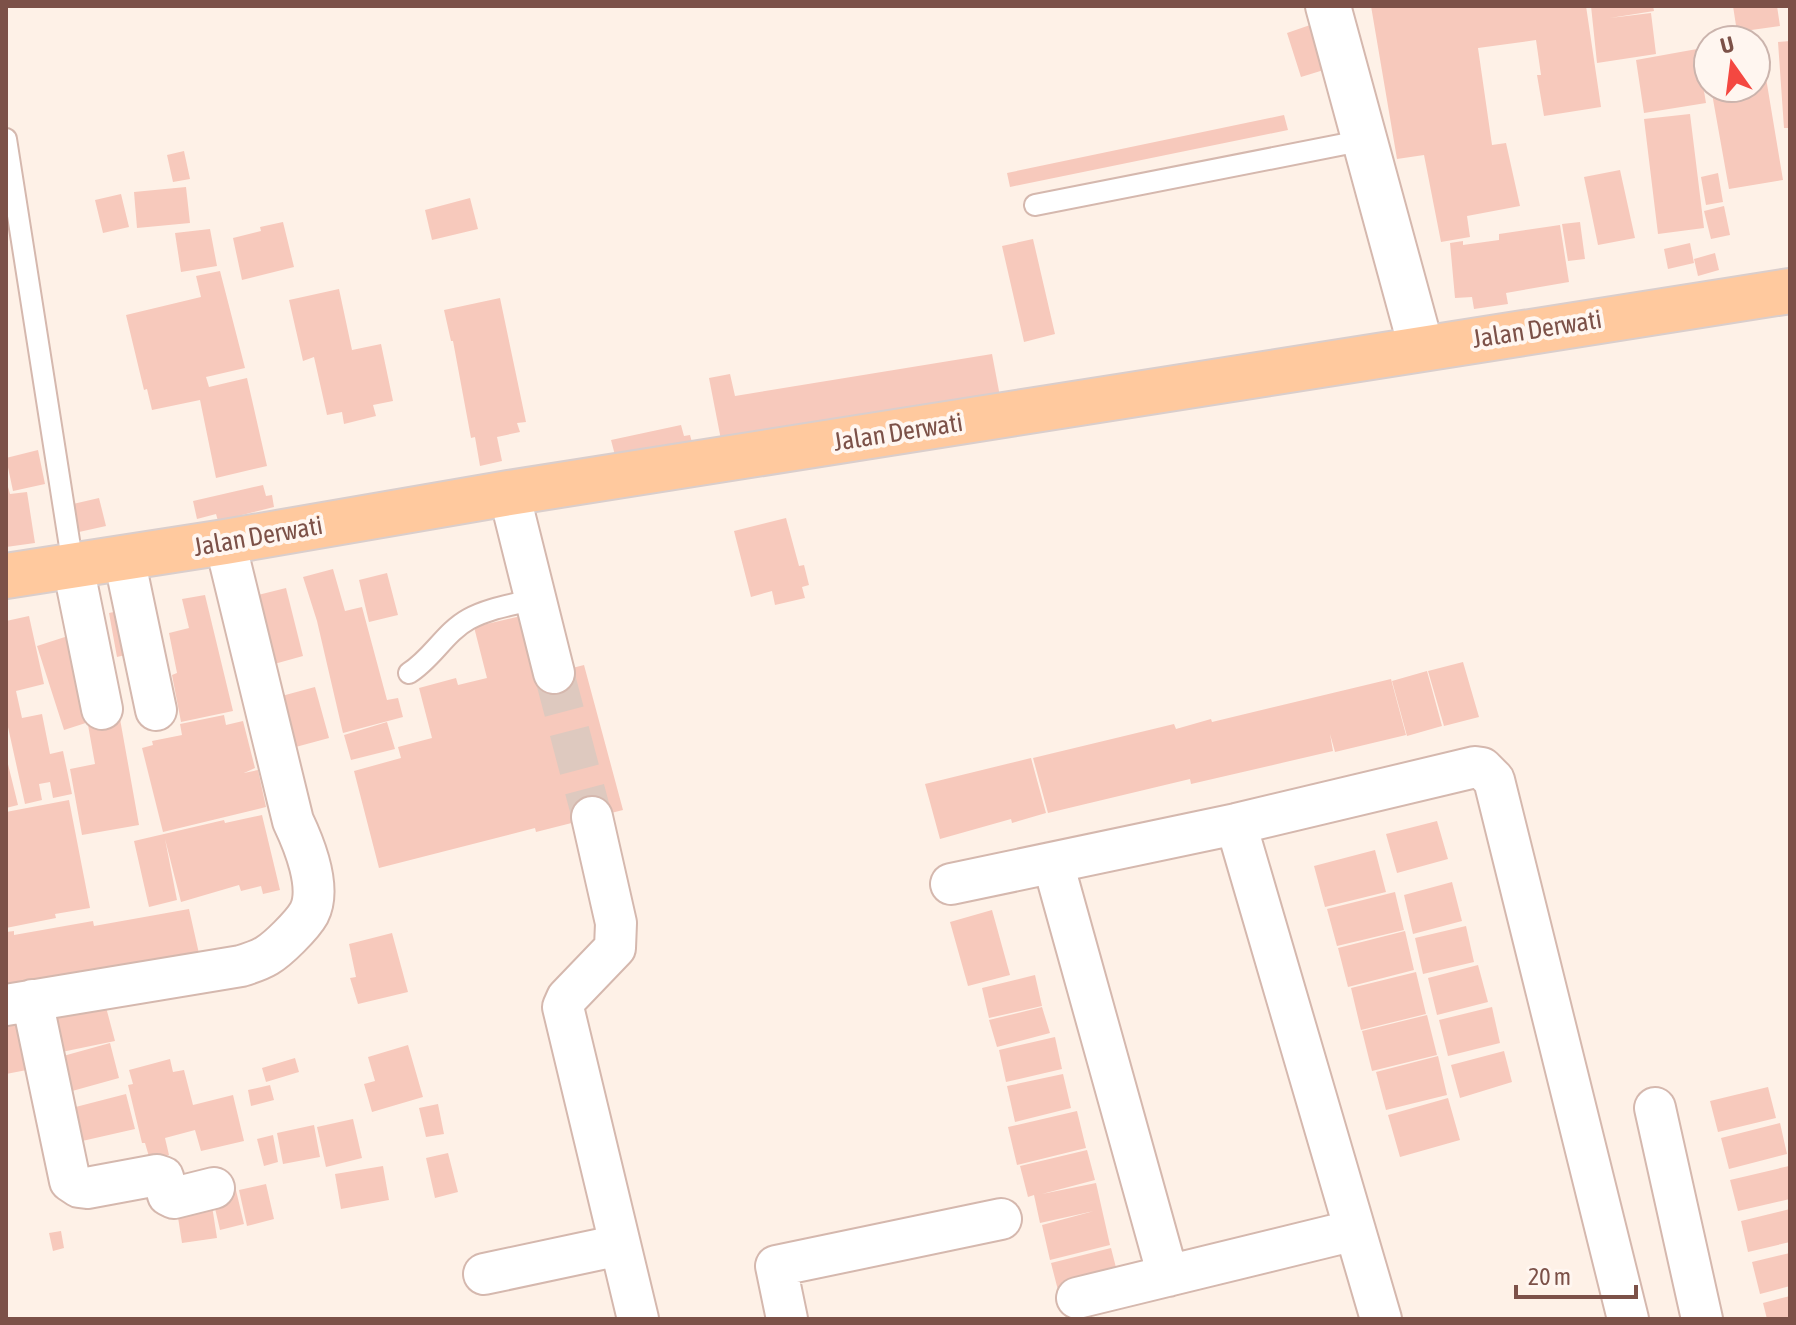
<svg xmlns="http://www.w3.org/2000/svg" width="1796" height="1325" viewBox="0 0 1796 1325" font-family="'Asap Condensed',sans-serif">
<rect width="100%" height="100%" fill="#fef1e7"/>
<path fill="#f7c9bc" d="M1371 6H1586L1601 107 1544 116 1537 75H1541L1536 40 1478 48 1492 145 1506 143 1520 206 1467 216 1470 237 1441 242 1424 155 1397 159Z
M1591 6H1653L1654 11 1610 18 1651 13 1656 54 1597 63Z
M1733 6H1777L1780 26 1737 32Z
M1313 24 1327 69 1301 77 1287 33Z
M1759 36 1783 180 1729 189 1711 88H1756V40L1743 38Z
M1790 41V128H1784L1778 42Z
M1697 49 1706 103 1644 113 1636 60Z
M1690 114 1704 228 1658 234 1644 119Z
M1284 115 1288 130 1010 187 1007 173Z
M184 151 190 179 173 182 167 155Z
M1620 170 1635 238 1598 245 1584 177Z
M1718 173 1723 202 1706 205 1701 177Z
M186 187 190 223 137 228 134 192Z
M121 194 129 227 103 233 95 200Z
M470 198 478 229 432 240 425 210Z
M1724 206 1730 235 1711 239 1704 211Z
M283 222 294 267 242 280 233 238 261 231 260 227Z
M1580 222 1585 259 1568 261 1562 224Z
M1560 225 1569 282 1506 293 1508 304 1474 309 1472 297 1455 298 1450 243 1463 241V245L1499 240V234Z
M210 229 217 266 181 272 175 233Z
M1033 239 1055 334 1024 342 1002 246Z
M1690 243 1694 263 1668 269 1664 249Z
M1715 253 1719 270 1698 276 1694 259Z
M220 271 245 368 206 377 209 387 247 378 267 466 216 478 200 400 152 410 147 389 144 390 126 315 201 297 196 276Z
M339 289 352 350 381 344 393 401 373 405 376 416 344 424 342 412 327 415 314 357 303 361 289 300Z
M500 298 526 422 517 423 520 432 497 437 502 461 480 466 475 437 471 438 453 341H451L444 310Z
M992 354 1002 407 723 450 709 378 730 374 735 396Z
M681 425 684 436 690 435 693 446 616 459 611 440Z
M38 450 45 484 13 491 6 458Z
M6 480 10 494 27 492 35 543 6 547Z
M263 485 266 496 272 495 274 507 218 521 216 514 197 519 193 501Z
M99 498 106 526 79 532 73 504Z
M786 518 799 566 804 565 809 585 802 587 805 598 775 605 772 591 751 597 734 531Z
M333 569 345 611 362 607 387 700 398 698 403 717 343 733 317 621 303 577Z
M387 573 398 615 369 622 359 580Z
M286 588 303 656 267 666 250 597Z
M205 595 233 711 181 722 172 675 177 673 169 633 189 628 182 599Z
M132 608 138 652 117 657 109 613Z
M29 616 44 684 16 691 22 718 42 714 50 754 63 751 72 794 53 798 50 782 39 784 42 800 25 804 6 718V621Z
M521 616 537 677 584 665 623 810 536 832 535 828 379 868 354 771 401 758 398 747 432 738 419 688 456 678 458 685 487 678 474 627Z
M68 636 95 720 64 730 37 646Z
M1463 662 1479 717 1444 726 1428 671Z
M1427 671 1442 726 1407 736 1392 681Z
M1391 679 1406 735 1335 752 1330 734 1333 751 1191 784 1190 779 1048 813 1033 758 1174 724 1176 729 1211 719 1212 722Z
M315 687 329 738 292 748 278 697Z
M224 715 226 725 243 721 255 768 244 773 258 770 266 807 163 832 142 748 153 745 152 741 182 735 180 724Z
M120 719 139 825 82 835 70 769 95 764 88 725Z
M387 722 395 749 351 760 344 735Z
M6 756 18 805 6 808Z
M1031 758 1046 813 1012 823 1011 819 940 839 925 784Z
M69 800 90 908 55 914 56 918 6 928V812Z
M262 815 280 890 263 894 261 886 241 891 239 885 181 902 165 839 177 900 149 907 134 841 224 820 225 823Z
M1437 821 1448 859 1397 873 1386 834Z
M1375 850 1386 892 1325 907 1314 866Z
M1452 882 1462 921 1413 934 1404 895Z
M1395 892 1404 930 1337 946 1327 909Z
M189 909 202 967 6 996V932L14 931V935L93 921 94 926Z
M992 910 1010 975 968 986 950 922Z
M1466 926 1474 962 1423 974 1415 938Z
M1405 931 1414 970 1348 987 1338 948Z
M392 933 408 992 358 1004 350 978 356 977 349 944Z
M1478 965 1488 1002 1437 1015 1428 978Z
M1416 972 1426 1014 1361 1030 1351 988Z
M1035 975 1042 1006 989 1018 982 988Z
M103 996 115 1041 52 1054 42 1007Z
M1042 1007 1050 1033 997 1047 989 1020Z
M1492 1007 1500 1043 1448 1056 1439 1020Z
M20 1015 32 1069 6 1074V1018Z
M1427 1015 1437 1055 1372 1071 1362 1031Z
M1055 1037 1062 1069 1006 1082 999 1050Z
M110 1043 119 1078 65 1093 56 1058Z
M408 1045 423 1097 372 1112 364 1084 375 1081 368 1057Z
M1504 1051 1512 1082 1460 1098 1451 1065Z
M1438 1056 1447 1095 1386 1110 1376 1072Z
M295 1058 299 1072 266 1082 262 1068Z
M170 1059 173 1072 184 1070 193 1105 233 1095 244 1141 201 1151 195 1130 165 1138 169 1155 150 1160 145 1143H142L128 1085 133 1084 129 1070Z
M1063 1074 1071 1108 1015 1122 1007 1086Z
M270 1085 274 1100 251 1106 248 1090Z
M1768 1087 1776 1118 1718 1132 1710 1101Z
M126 1094 135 1129 69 1144 60 1111Z
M1448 1098 1460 1140 1400 1157 1388 1115Z
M438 1104 444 1134 426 1137 419 1108Z
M1077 1111 1086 1148 1017 1165 1008 1127Z
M353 1119 362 1158 326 1167 317 1127Z
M1780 1123 1787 1154 1729 1169 1721 1138Z
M314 1125 320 1157 283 1164 277 1133Z
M273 1135 278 1162 264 1166 257 1139Z
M1087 1150 1095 1180 1042 1194 1096 1183 1110 1245 1050 1260 1042 1225 1094 1211 1040 1223 1034 1195 1028 1197 1020 1166Z
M448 1153 458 1192 435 1198 426 1158Z
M383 1166 389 1200 341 1209 335 1174Z
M1789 1166 1790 1199 1738 1211 1730 1180Z
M266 1184 274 1219 247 1226 239 1190Z
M235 1186 244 1224 220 1230 211 1191Z
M212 1206 217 1238 182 1243 177 1211Z
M1790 1209V1242L1748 1252 1741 1221Z
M61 1231 64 1248 53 1251 49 1233Z
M1111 1248 1120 1283 1060 1298 1051 1263Z
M1790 1253V1286L1760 1294 1752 1262Z
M1790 1296V1319H1767L1763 1303Z"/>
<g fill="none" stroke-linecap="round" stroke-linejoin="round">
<path stroke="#dec9bf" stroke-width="40" stroke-dasharray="40 20" stroke-linecap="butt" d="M554 673 592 817"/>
<g stroke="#d5b8ae" stroke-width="24">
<path id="service" d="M6 139 73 566
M1035 205 1365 140
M409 673C432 659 445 632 469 619 489 608 513 605 535 599"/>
</g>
<g stroke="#d5b8ae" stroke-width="44">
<path id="minor" d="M509 493 554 673
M124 558 156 710
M73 566 102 709
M592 817 616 923 615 948 567 998 563 1007 638 1319
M1236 824 1381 1319
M1053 863 1168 1276
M951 884 1236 824 1475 767 1482 768 1494 780 1628 1319
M32 1000 70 1181 79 1187 87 1188 157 1175 163 1177 168 1195 174 1198 214 1188
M6 1005 241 966C264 959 271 955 289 937 296 930 304 922 309 913 322 888 304 844 293 821L225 542
M1655 1108 1702 1319
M484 1274 620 1245
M1077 1298 1355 1230
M787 1319 776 1266 1001 1219"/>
</g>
<g stroke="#d5b8ae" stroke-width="48">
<path id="tertiary" d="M1328 6 1421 347"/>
</g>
<g stroke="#dacecc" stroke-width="48">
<path id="primary" d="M6 576 225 542 509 493 1790 291"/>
</g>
<use href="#service" stroke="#fff" stroke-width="20"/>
<use href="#minor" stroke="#fff" stroke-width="40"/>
<use href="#tertiary" stroke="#fff" stroke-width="44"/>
<use href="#primary" stroke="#ffc99e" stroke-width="44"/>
</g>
<g text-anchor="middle" stroke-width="8" stroke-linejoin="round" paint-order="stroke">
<g font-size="26" fill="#7c5148" stroke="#fff6f0">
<text transform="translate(1537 329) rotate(-9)" y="9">Jalan Derwati</text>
<text transform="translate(898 432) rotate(-9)" y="9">Jalan Derwati</text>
<text transform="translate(258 536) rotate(-10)" y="9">Jalan Derwati</text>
</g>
</g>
<rect width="1796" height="1325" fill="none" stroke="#7c5148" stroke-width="16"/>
<g transform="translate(1732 64) rotate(346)"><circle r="38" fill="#fff6f0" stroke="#cbb4ad" stroke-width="2"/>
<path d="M0-6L14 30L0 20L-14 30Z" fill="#f44841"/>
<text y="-12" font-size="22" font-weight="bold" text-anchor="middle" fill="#7c5148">U</text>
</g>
<path d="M1516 1285v12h120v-12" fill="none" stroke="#7c5148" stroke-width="4"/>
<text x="1528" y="1285" font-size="24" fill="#7c5148" stroke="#fff6f0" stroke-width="6" paint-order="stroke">20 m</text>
</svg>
